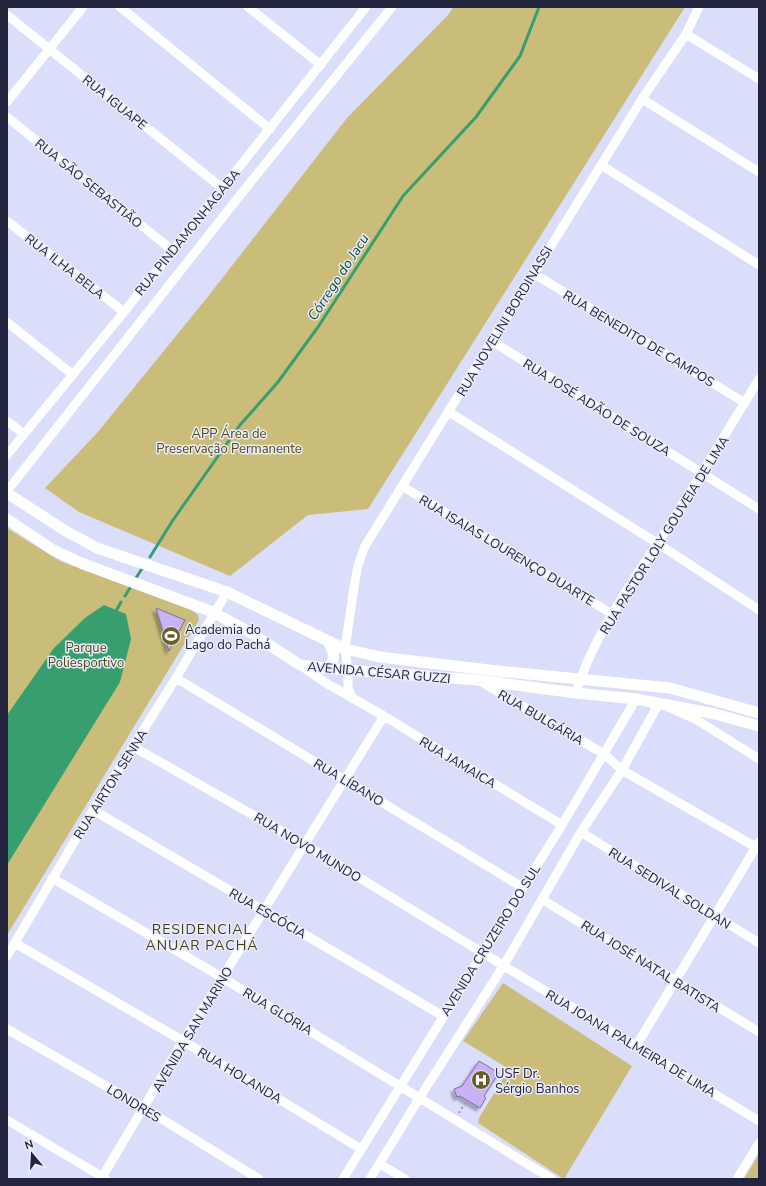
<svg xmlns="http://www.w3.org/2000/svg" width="766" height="1186" viewBox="0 0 766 1186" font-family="'Nunito Sans',sans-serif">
<defs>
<filter id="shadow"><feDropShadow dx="-3.5" dy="3.5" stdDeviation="1" flood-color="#0004"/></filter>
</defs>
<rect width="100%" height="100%" fill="#dadefa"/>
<path fill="#c9bd79" d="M453 7H685L368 509 308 515 230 576 79 512 45 488 97 433 206 299 347 118 449 14Z
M7 528 60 561 191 610 198 615 199 620 7 935Z
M503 983 632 1066 564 1179 478 1123 479 1118 509 1069 463 1041Z
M759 1154V1179H744Z"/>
<path fill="#379e6f" d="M104 605 126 614 131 639 120 682 7 865V715L54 648 85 618Z"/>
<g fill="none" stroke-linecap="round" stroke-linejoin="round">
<path stroke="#379e6f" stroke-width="3" d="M150 557 173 520 240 425 278 382 318 327 403 196 476 117 520 56 539 7
M136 578 143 567
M125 596 130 588
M115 613 121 602"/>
</g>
<path fill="#c8b1f4" stroke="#816aa9" filter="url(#shadow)" d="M156 608 185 620 169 651Z
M479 1061 499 1073 484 1096 486 1098 480 1108 460 1096 457 1097 454 1089 462 1086Z"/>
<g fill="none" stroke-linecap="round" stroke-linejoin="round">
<path stroke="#9699b4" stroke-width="2" stroke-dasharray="2 3" stroke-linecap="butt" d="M459 1113 467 1100"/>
<path stroke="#fff" stroke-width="9" d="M120 7 270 129
M248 7 321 65
M7 15 222 188
M686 34 759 79
M642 99 759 172
M7 102 83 7
M7 117 172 250
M601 165 759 265
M7 221 124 312
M533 273 745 403
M7 322 72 374
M492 341 759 509
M449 412 657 543 759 610
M7 421 24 434
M7 455 124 312 366 7
M402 486 612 614
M7 491 237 199 392 7
M300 665 326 683 384 716 562 825
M176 678 522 887
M480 681 604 754 622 770 759 849
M576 693C593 636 632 582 665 532 697 481 728 430 759 379
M353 699 348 688V670L345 649 354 587 358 565 365 546 642 99 686 34 699 7
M132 746 304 844 759 1121
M93 810 443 1016
M581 832 759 943
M52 878 223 978 552 1179
M543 900 759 1032
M15 943 183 1041 361 1149
M7 956 93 810 176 678 227 592
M7 1029 144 1108 259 1179
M636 1046 759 842
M7 1120 106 1179
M380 1164 405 1179
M101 1179 183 1041 384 716
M343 1179 562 825 636 699
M370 1179 420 1097 504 965 581 832 622 770 659 703 697 720 759 759
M737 1179 759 1143"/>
<path stroke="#fff" stroke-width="11" d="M7 493 64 530 97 548 227 592 345 649 380 657 497 671 670 688 759 713
M7 519 53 550 81 563 213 612 251 633 300 665 334 669 477 680 576 693 636 699 715 714 759 726
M322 668 330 666C336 658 333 651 329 643"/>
</g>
<defs>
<g id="stadium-disc" transform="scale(1)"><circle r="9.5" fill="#685f2c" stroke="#eaecfa"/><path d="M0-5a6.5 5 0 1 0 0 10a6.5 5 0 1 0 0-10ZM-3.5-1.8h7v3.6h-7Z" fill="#fff"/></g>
<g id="hospital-disc" transform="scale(1)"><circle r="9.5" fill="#685f2c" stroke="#eaecfa"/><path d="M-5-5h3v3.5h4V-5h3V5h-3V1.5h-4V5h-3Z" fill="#fff"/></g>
</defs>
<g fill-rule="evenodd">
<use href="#stadium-disc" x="171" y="636"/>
<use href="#hospital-disc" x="481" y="1080"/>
</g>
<g text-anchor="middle" stroke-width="3" stroke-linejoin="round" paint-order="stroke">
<g font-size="13" fill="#22243e" stroke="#eaecfa">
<text transform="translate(115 102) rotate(39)" y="5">RUA IGUAPE</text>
<text transform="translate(89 183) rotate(39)" y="5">RUA SÃO SEBASTIÃO</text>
<text transform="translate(187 232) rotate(-51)" y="5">RUA PINDAMONHAGABA</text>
<text transform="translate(65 266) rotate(38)" y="5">RUA ILHA BELA</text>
<text transform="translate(504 321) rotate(-59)" y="5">RUA NOVELINI BORDINASSI</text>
<text transform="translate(639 338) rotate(31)" y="5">RUA BENEDITO DE CAMPOS</text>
<text transform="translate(597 407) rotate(32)" y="5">RUA JOSÉ ADÃO DE SOUZA</text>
<text transform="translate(664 535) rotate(-58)" y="5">RUA PASTOR LOLY GOUVEIA DE LIMA</text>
<text transform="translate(507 550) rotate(31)" y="5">RUA ISAIAS LOURENÇO DUARTE</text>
<text transform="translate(379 672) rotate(5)" y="5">AVENIDA CÉSAR GUZZI</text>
<text transform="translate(541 717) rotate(30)" y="5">RUA BULGÁRIA</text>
<text transform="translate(458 762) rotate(31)" y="5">RUA JAMAICA</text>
<text transform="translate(349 782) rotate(31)" y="5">RUA LÍBANO</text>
<text transform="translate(110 784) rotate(-58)" y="5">RUA AIRTON SENNA</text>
<text transform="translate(308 847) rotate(31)" y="5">RUA NOVO MUNDO</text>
<text transform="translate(670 888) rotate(32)" y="5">RUA SEDIVAL SOLDAN</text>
<text transform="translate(268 913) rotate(30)" y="5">RUA ESCÓCIA</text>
<text transform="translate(490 940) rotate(-58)" y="5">AVENIDA CRUZEIRO DO SUL</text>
<text transform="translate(651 966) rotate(32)" y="5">RUA JOSÉ NATAL BATISTA</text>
<text transform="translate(278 1011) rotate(31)" y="5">RUA GLÓRIA</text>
<text transform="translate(192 1029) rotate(-59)" y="5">AVENIDA SAN MARINO</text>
<text transform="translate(631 1043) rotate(31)" y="5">RUA JOANA PALMEIRA DE LIMA</text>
<text transform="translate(240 1075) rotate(31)" y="5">RUA HOLANDA</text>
<text transform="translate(134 1103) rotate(31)" y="5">LONDRES</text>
</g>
<g font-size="13" fill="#504813" stroke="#eaecfa">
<text x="229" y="438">APP Área de<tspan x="229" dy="15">Preservação Permanente</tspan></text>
<text x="86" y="652">Parque<tspan x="86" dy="15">Poliesportivo</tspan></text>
</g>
<g font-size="13" fill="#22243e" stroke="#eaecfa" text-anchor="start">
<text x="185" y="634">Academia do<tspan x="185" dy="15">Lago do Pachá</tspan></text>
<text x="495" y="1078">USF Dr.<tspan x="495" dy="15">Sérgio Banhos</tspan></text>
</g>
<g font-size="14" font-style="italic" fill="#124931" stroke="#eaecfa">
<text transform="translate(338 277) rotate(-57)" y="5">Córrego do Jacu</text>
</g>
<g font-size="14" letter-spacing="1" fill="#433c12" stroke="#eaecfa">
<text x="202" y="934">RESIDENCIAL<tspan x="202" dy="16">ANUAR PACHÁ</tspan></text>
</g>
</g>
<rect width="766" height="1186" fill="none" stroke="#22243e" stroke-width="16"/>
<g transform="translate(32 1154) rotate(342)" stroke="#eaecfa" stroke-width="3" paint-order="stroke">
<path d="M0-3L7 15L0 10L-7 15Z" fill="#22243e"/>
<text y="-6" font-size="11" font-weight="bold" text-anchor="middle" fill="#22243e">N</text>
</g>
</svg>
